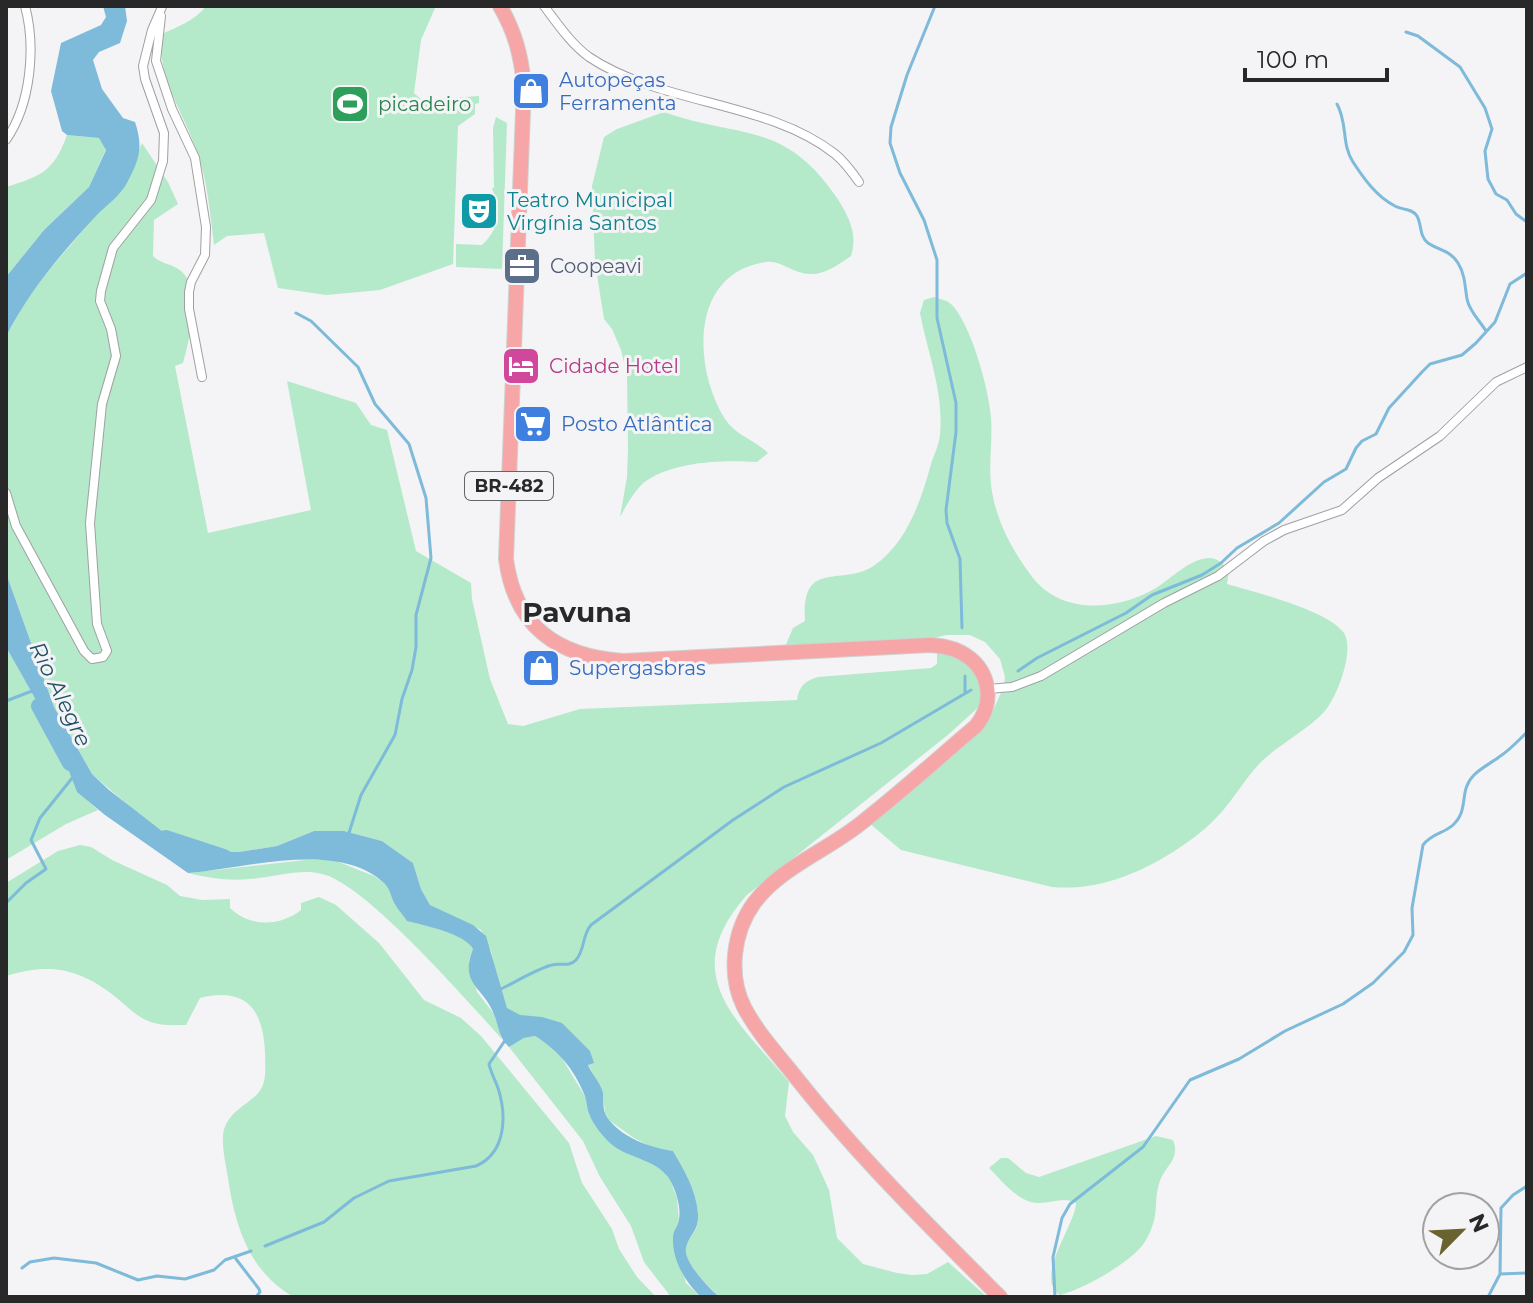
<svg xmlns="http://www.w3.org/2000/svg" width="1533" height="1303" viewBox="0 0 1533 1303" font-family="Montserrat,sans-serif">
<rect width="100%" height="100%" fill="#f4f3f6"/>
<path fill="#b4eac9" d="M206 6H436L421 40 414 93 422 100 479 96V103L475 104V114L458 126 453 264 380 290 326 295 278 288 264 233 227 236 214 245C210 213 208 183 197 152 184 112 156 78 162 34 177 27 196 20 206 6Z
M664 112C740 139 784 120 837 198 849 217 858 234 851 256 829 271 816 281 789 268 782 265 775 261 766 262 689 273 693 368 725 419 735 435 755 440 768 453L757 462C722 460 676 461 646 481 635 489 626 506 620 517L627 477 628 448 627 375 621 350 612 329 604 319 595 262 592 186 604 137 617 129Z
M496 117 507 123 502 269 456 267V244L482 245C499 228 503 212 492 189L494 187 493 128Z
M67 135 99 138 106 149 89 187 44 230 6 277V187C42 176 54 171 67 135Z
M142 143 168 182 178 204 154 220 153 256C161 264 173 264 181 271 203 289 189 341 183 363L175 366 208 533 311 510 287 381 356 403 371 425 387 430 416 551 471 583 472 599 490 679 508 724 523 726 580 709 797 700C799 686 805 681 818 677L931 668 937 664V654L955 653 978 665 984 702 949 734 747 895C677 974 735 1018 789 1082L785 1116 793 1132 813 1155 829 1190 837 1238 863 1264 897 1273 912 1275 927 1274 948 1262 987 1297H720C710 1289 681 1260 686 1246 691 1233 698 1233 698 1217 697 1192 686 1172 673 1151L655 1149 634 1138 610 1121 605 1113 603 1094 588 1064 507 1008 497 979 491 951 481 930 430 905 421 889 413 863 382 841 344 831H314L277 846 239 852 198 851 176 842 143 818 92 774 54 707 6 573V337L25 302 45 275 96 215 122 191Z
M934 297C939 299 947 300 951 304 971 323 989 390 991 418 993 444 987 470 993 497 999 526 1015 555 1033 578 1063 616 1119 610 1156 588 1172 578 1189 559 1209 558 1218 558 1223 564 1229 570L1227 584C1254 592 1328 610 1344 633 1355 650 1337 698 1324 712 1306 731 1281 743 1262 761 1244 779 1233 801 1216 818 1203 832 1188 842 1173 852 1136 875 1096 891 1052 887L901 850 868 822 968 740 991 715 1004 686 1005 677 1000 659 985 642 970 635H946L911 644 785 647 793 628 805 621C801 557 842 588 875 565 907 542 921 501 931 464 934 455 939 445 940 435 944 393 928 354 920 313L924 300Z
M6 647 54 732 77 791 98 810 66 824 6 860Z
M80 845 91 847 112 860 167 885 180 896 202 900 230 899V908C249 927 280 927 301 910V903L319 897 336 905 379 943 424 1000 461 1018 481 1036 569 1143 582 1183 612 1229 619 1249 637 1277 656 1297H294C249 1272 235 1226 228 1178 226 1165 222 1149 223 1135 226 1110 252 1104 261 1089 267 1079 265 1063 265 1052 263 1008 245 987 200 998L186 1025C176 1025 164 1026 154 1023 139 1019 130 1009 118 999 81 969 52 962 6 976V883L58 851Z
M305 860H334L374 876 388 886 395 905 418 924 425 923C440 934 465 932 473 949L469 960 477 992 494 1014 502 1039C469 1003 365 883 322 874 299 868 272 878 249 879 227 881 209 878 188 873Z
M535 1036 557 1050 586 1098 589 1115 612 1145 661 1168 670 1180 677 1198 679 1221 673 1236 686 1283 701 1297H671L644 1262 631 1226 600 1177 583 1141 509 1047 524 1038Z
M1156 1136 1173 1140C1181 1160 1164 1166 1159 1184 1155 1196 1157 1208 1154 1221 1151 1230 1147 1241 1140 1248 1124 1266 1083 1289 1060 1295 1033 1278 1076 1224 1076 1203 1064 1196 1051 1204 1037 1203 1017 1201 1002 1181 989 1168L1001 1158H1008L1026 1173 1039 1177Z"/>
<path fill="#7ebad9" d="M103 6H125L127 21 120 43 99 52 93 60 102 89 123 118 135 122C143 146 140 158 128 181 121 196 106 205 95 217 61 254 28 292 6 337V277L44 230 89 187 106 150 99 138 67 135 62 131 51 91 61 43 101 25 106 17Z
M6 573 54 707 92 774 109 790 176 842 198 851 239 852 277 846 314 831H344L382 841 413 863 421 889 430 905 473 925 486 936 507 1008 520 1015 542 1017 562 1023 590 1051 594 1063 588 1065C592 1074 601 1084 603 1093 604 1102 602 1109 607 1117 620 1137 651 1148 673 1151 685 1171 696 1190 698 1214 699 1232 689 1234 686 1248 683 1261 710 1290 720 1297H701C685 1282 672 1260 673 1237 673 1231 678 1226 679 1220 681 1208 677 1194 672 1184 661 1159 630 1160 611 1144 603 1137 593 1124 589 1114 587 1109 587 1102 585 1096 574 1069 559 1051 535 1036L524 1038 509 1047C498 1037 499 1025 493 1012 483 987 459 984 473 949 466 934 423 925 407 921 404 916 399 911 396 906 391 899 391 890 385 884 339 839 245 869 188 873L105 815 77 792 54 732 6 647Z"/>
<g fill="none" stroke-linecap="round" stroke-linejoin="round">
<path stroke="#7ebad9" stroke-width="3" d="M935 6 907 75 891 127 890 143 900 173 924 220 937 260V318L956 403V432L946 510 947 523 960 559 962 628
M1406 32 1418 36 1460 67 1485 108 1492 129 1485 151 1488 179 1496 194 1507 200 1516 214 1527 222
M1337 104C1348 124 1341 143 1353 162 1364 179 1377 197 1395 206 1401 210 1412 208 1417 216 1422 225 1419 236 1428 243 1438 250 1450 250 1458 263 1465 274 1465 287 1467 299 1469 311 1480 321 1486 331
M296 313 311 321 358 367 375 404 409 444 426 498 431 558 416 615V647L412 670 402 699 395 735 361 795 348 836
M1018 671 1037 658 1126 613 1152 595 1202 575 1221 563 1237 548 1279 523 1324 482 1346 469 1356 448 1362 441 1376 434 1389 408 1422 372 1430 364 1462 355 1476 343 1495 322 1510 284 1527 273
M965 676V692
M6 701 32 691
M6 903 26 883 46 869 31 840 40 818 73 777
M499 990C514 983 536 969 552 965 561 962 568 968 576 960 585 950 582 935 591 925L733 820 784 787 881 743 971 690
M265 1246 324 1222 354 1198 389 1181 476 1166C506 1153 507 1116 498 1088 495 1080 491 1073 489 1064L506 1039
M236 1259 259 1289 260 1292 256 1297
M22 1268 30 1262 54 1258 96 1263 138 1280 157 1276 185 1279 214 1270 225 1260 251 1251
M1500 1274 1527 1273
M1055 1297 1053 1257 1062 1218 1070 1204 1143 1147 1190 1080 1239 1059 1285 1031 1343 1004 1373 983 1404 952 1413 935 1412 908 1423 845C1432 833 1443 834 1453 825 1470 809 1458 791 1474 775 1481 768 1491 763 1499 757 1510 750 1518 741 1527 732
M1488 1297 1500 1274 1501 1208 1513 1195 1527 1186"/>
<path stroke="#7ebad9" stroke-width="16" d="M39 706 70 763
M166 838 224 857"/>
<g stroke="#a09fa2" stroke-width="10">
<path id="street" d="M544 6C557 23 571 44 589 57 661 105 768 101 835 154 845 162 852 172 859 182
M161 16 156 61 172 109 195 158 206 227 205 255 191 282 189 292V309L202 377
M6 140C31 104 36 47 25 6
M6 493 16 526 84 651 92 659 103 657 107 651 97 624 90 523 102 404 116 356 111 329 100 301 101 291 113 248 151 200 163 161 164 133 145 79 143 66 152 30 162 7
M988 689 1012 687 1041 676 1164 603 1218 576 1264 541 1284 530 1342 510 1378 478 1440 436 1496 382 1527 367"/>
</g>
<g stroke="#d0d0d0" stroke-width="16">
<path id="highway" d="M500 6C515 32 521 55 524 85L506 559C515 627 557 656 623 661L930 645C940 646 951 647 960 652 990 667 996 702 976 726 937 759 900 793 860 824 826 851 780 868 754 903 733 932 728 975 744 1007 758 1034 780 1057 798 1080 860 1158 930 1227 1000 1297"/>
</g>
<use href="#street" stroke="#fff" stroke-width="8"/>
<use href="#highway" stroke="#f6a6a6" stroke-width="14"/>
</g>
<defs>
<g id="shop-square" transform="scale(2)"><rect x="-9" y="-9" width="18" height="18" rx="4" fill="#3f7fe0" stroke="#f4f3f6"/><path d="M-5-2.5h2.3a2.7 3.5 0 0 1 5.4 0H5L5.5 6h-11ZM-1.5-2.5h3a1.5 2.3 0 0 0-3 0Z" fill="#fff"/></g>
<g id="stadium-square" transform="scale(2)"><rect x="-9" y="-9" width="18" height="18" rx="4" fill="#2e9e5b" stroke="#f4f3f6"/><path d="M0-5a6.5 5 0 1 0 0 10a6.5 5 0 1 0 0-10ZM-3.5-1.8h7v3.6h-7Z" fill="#fff"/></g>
<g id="theatre-square" transform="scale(2)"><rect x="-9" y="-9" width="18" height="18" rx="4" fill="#0f9aa8" stroke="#f4f3f6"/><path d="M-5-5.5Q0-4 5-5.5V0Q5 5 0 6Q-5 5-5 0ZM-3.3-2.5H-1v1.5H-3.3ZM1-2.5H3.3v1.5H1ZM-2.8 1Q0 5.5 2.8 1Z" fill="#fff"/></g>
<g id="office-square" transform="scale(2)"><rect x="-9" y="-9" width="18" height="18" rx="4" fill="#5c6f8a" stroke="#f4f3f6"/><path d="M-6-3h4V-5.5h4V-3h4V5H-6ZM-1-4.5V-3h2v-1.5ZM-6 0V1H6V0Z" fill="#fff"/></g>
<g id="hotel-square" transform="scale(2)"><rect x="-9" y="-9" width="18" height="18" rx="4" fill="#d1479c" stroke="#f4f3f6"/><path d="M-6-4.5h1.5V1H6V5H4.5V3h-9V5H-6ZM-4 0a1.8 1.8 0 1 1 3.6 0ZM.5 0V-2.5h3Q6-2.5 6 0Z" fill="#fff"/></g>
<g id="supermarket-square" transform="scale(2)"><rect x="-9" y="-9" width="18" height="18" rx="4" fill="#3f7fe0" stroke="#f4f3f6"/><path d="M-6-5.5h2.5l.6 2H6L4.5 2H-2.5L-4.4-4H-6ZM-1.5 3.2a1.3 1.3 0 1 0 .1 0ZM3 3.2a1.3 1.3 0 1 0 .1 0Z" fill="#fff"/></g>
</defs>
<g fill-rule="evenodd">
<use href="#shop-square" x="531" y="91"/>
<use href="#stadium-square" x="350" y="104"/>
<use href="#theatre-square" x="479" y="211"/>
<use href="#office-square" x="522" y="266"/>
<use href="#hotel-square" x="521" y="366"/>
<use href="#supermarket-square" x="533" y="424"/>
<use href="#shop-square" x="541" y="668"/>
</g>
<g text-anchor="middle" stroke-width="6" stroke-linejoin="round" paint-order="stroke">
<rect fill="#f4f3f6" stroke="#656566" stroke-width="2" x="465" y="472" width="88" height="28" rx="6"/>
<g font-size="18" font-weight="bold" fill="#282829">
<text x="509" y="492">BR-482</text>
</g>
<g font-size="20" fill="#366cbe" stroke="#f4f3f6" text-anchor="start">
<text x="559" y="87">Autopeças<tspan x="559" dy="23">Ferramenta</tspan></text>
<text x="561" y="431">Posto Atlântica</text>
<text x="569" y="675">Supergasbras</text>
</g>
<g font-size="20" fill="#27864d" stroke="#f4f3f6" text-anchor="start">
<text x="378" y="111">picadeiro</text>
</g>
<g font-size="20" fill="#0d838f" stroke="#f4f3f6" text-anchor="start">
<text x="507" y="207">Teatro Municipal<tspan x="507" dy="23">Virgínia Santos</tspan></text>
</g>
<g font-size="20" fill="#4e5e75" stroke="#f4f3f6" text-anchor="start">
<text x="550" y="273">Coopeavi</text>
</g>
<g font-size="20" fill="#b23c85" stroke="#f4f3f6" text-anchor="start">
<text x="549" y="373">Cidade Hotel</text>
</g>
<g font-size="22" font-style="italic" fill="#205067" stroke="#f4f3f6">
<text transform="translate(61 694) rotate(64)" y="8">Rio Alegre</text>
</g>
<g font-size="28" font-weight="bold" fill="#282829" stroke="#f4f3f6">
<text x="577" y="622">Pavuna</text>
</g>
</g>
<rect width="1533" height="1303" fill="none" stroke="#282829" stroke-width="16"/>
<g transform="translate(1461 1231) rotate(66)"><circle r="38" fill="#f4f3f6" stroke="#a2a2a4" stroke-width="2"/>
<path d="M0-6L14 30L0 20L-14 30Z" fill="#6a622f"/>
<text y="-12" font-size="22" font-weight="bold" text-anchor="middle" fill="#282829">N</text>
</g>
<path d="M1245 68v12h142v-12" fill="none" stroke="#282829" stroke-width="4"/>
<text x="1257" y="68" font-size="24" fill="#282829" stroke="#f4f3f6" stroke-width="6" paint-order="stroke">100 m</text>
</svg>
